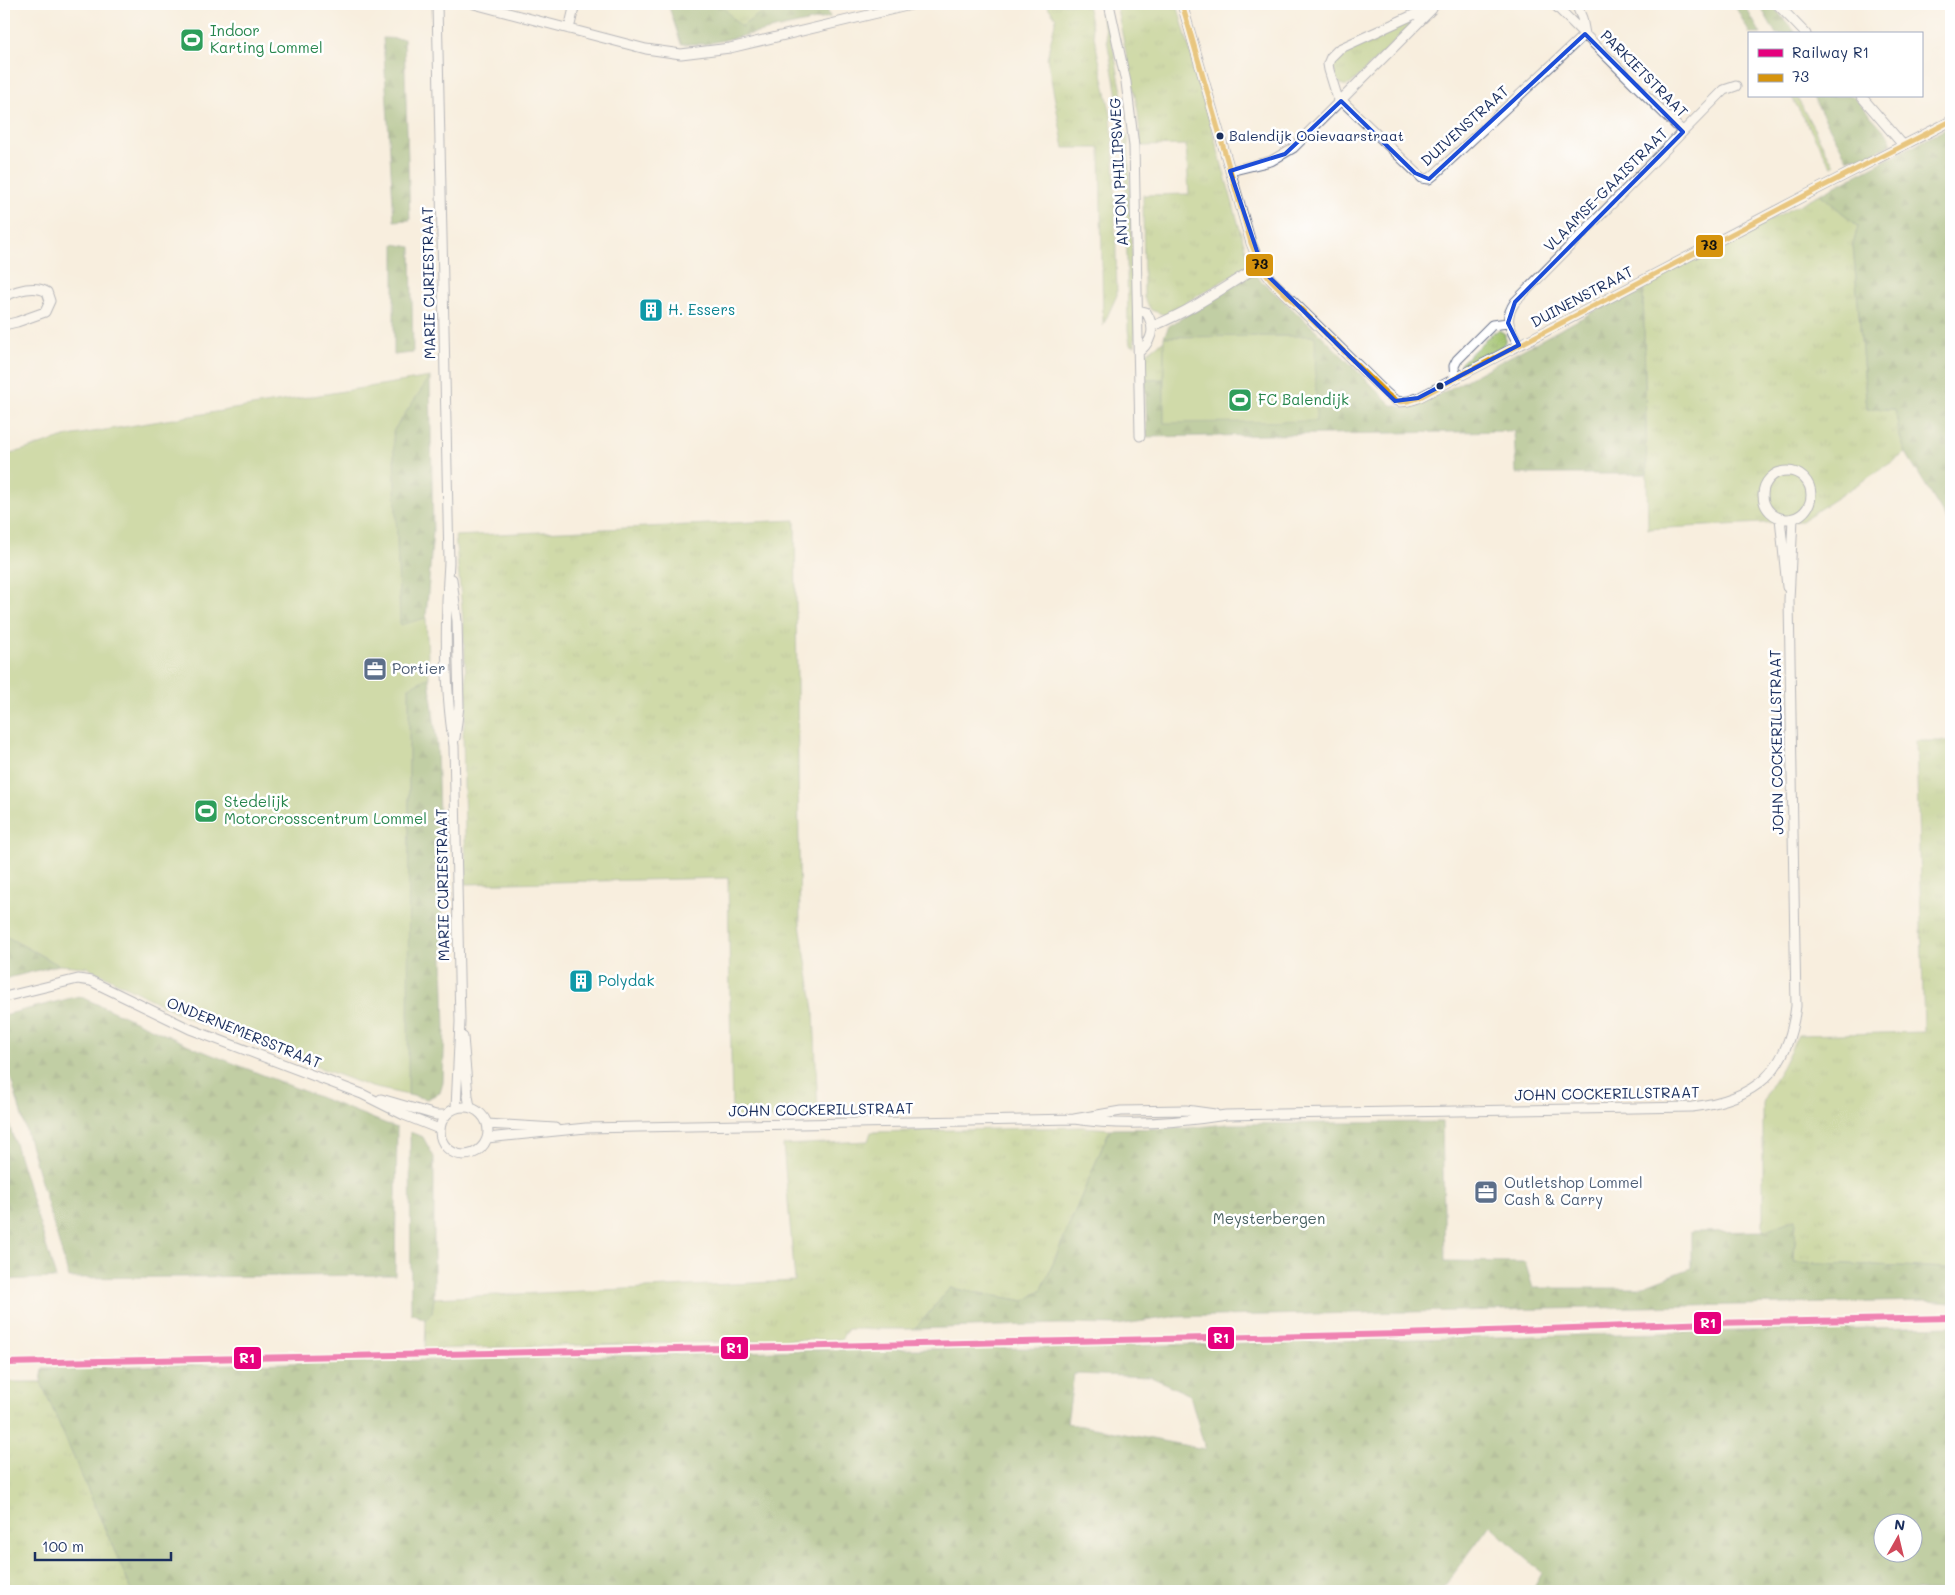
<svg xmlns="http://www.w3.org/2000/svg" width="1955" height="1595" viewBox="0 0 1955 1595" font-family="Mali,sans-serif">
<defs>
<pattern id="grass-tufts" width="24" height="20" patternUnits="userSpaceOnUse" patternTransform="scale(1.25)"><rect width="24" height="20" fill="#9fc069"/><path d="M3 7l-1-3M5 7V3M7 7l1-3M15 17l-1-3M17 17v-4M19 17l1-3" fill="none" stroke="#819c5a"/></pattern>
<pattern id="forest-firs" width="22" height="20" patternUnits="userSpaceOnUse" patternTransform="scale(1.25)"><rect width="22" height="20" fill="#7fa65d"/><path d="M5 1l3.5 6h-7zM16 11l3.5 6h-7z" fill="#678850"/></pattern>
</defs>
<rect width="100%" height="100%" fill="#fff"/>
<filter id="ink" filterUnits="userSpaceOnUse"><feTurbulence type="fractalNoise" baseFrequency=".02" numOctaves="2"/><feDisplacementMap in="SourceGraphic" scale="10" xChannelSelector="R" yChannelSelector="G"/><feConvolveMatrix kernelMatrix="1 2 1 2 8 2 1 2 1" color-interpolation-filters="sRGB"/></filter>
<filter id="wash" filterUnits="userSpaceOnUse"><feTurbulence type="fractalNoise" baseFrequency=".0096" numOctaves="4" result="noise"/><feDisplacementMap in="SourceGraphic" scale="20" xChannelSelector="R" yChannelSelector="G"/><feGaussianBlur stdDeviation="1.12" result="paint"/><feColorMatrix in="noise" values="0 0 0 0 0 0 0 0 0 0 0 0 0 0 0 0 0 1.4 0 .05"/><feComposite in="paint" operator="in"/></filter>
<g filter="url(#wash)">
<rect width="100%" height="100%" fill="#f8eede"/>
<path fill="url(#grass-tufts)" stroke="#5d7864" d="M720 4H773L741 27Z
M1046 4H1087L1111 115 1114 160 1117 295 1103 326 1100 148H1064L1047 58 1056 18Z
M1116 4H1177L1250 265 1165 315 1151 310 1144 298 1143 195 1189 194 1186 145 1141 146 1138 111Z
M1100 13H1106L1124 102H1118L1105 29Z
M1407 21 1412 24 1351 84C1337 90 1335 74 1333 63L1340 52Z
M1791 96H1796L1834 165 1831 166Z
M1125 135H1128L1135 346 1130 345 1128 330Z
M1820 194 1858 226 1853 245 1867 409H1895L1900 437 1906 453 1801 521 1648 529 1643 285Z
M1499 330 1505 334V342L1502 346 1462 369 1459 368 1461 363 1493 333Z
M1164 340V379L1145 380V354Z
M795 520 800 924 814 1009 818 1117 732 1119 728 878 466 884 463 733 467 702 463 620 455 536Z
M1916 741H1951V1268L1794 1262 1796 1219 1763 1231V1103L1768 1090 1782 1067 1798 1035 1924 1032Z
M1082 1127 1110 1129 1042 1289 1025 1301 950 1288 915 1329H848L841 1339 425 1349 426 1320 432 1312 434 1298 795 1281 783 1145 868 1141 871 1132Z
M4 1382H41L132 1591H4Z"/>
<path fill="url(#forest-firs)" stroke="#4d6a5e" fill-rule="evenodd" d="M668 4H720L741 27 773 4H825L830 17 706 44H681Z
M1734 4H1744L1761 34H1750Z
M1759 4H1771L1797 34H1776Z
M383 38 404 39 410 220 394 221Z
M1812 96H1853L1889 136 1892 144 1859 160 1853 157 1847 159Z
M1951 126V527L1906 453 1900 437 1895 409H1867L1853 245 1858 226 1820 194Z
M394 244 411 247 413 353 394 355Z
M1253 273 1318 332 1392 405 1405 407 1438 395 1643 285 1647 474H1516L1514 431 1147 437 1145 380 1164 379V423L1314 336 1164 337 1169 326Z
M430 377 433 531 426 618 400 626 393 431Z
M429 677 437 745 445 1028 443 1083 440 1093 427 1099 408 1095 409 686Z
M4 935 59 965 4 979Z
M79 996 200 1050 397 1128 395 1275 69 1278 4 1055V1015Z
M4 1107 56 1278 4 1280Z
M1442 1122 1445 1261 1525 1262 1533 1288H1638L1691 1268V1232L1763 1231 1796 1219 1794 1262 1951 1268V1303L1925 1301 1172 1317 1117 1325 1060 1324 915 1329 950 1288 1025 1301 1042 1289 1110 1129 1188 1128 1227 1124Z
M410 1132 423 1137 434 1157V1298L432 1312 426 1320 411 1313Z
M1951 1326V1591H1532L1542 1573 1490 1525 1441 1591H132L41 1382 43 1368 541 1358 808 1350 1041 1348ZM1074 1374 1151 1377 1190 1395 1205 1449 1067 1423ZM1882 1522H1912V1552H1882Z"/>
<path fill="#9fc069" stroke="#5d7864" d="M1315 336 1316 421 1164 423V337Z
M430 377 393 431 400 625 426 618 429 677 409 687 408 1095 371 1087 198 1023 87 967 59 965 4 935V456L68 436Z"/>
</g>
<g filter="url(#ink)">
<g fill="none" stroke-linecap="round" stroke-linejoin="round">
<g stroke="#68728b" stroke-width="11">
<path id="street" d="M437 4 449 562C445 623 444 685 454 746L460 1022 456 1108
M474 4 646 49 681 54 730 48 915 4
M1109 4 1126 82 1134 146 1140 436
M1182 4 1251 243 1260 265 1271 280 1382 389C1396 403 1399 405 1418 398L1806 195 1951 121
M1437 4 1339 49 1331 57 1328 64 1329 70 1337 96 1422 178 1429 179 1434 175 1585 34
M1554 4 1683 132
M1576 4 1582 18 1585 34
M1777 4 1806 34
M569 29 575 4
M1861 96 1903 145
M1230 171 1271 161 1293 148 1432 9
M4 296C17 291 34 284 47 292L50 301 45 312 17 322 4 325
M1138 310 1146 312C1156 328 1153 340 1139 352
M1153 326C1191 311 1225 287 1260 265
M1519 345C1510 328 1503 320 1515 302L1724 90 1736 86
M1455 379 1454 366 1457 360 1492 325 1508 323
M1763 495a24 24 0 1 1 48 0a24 24 0 1 1-48 0Z
M1780 518 1787 587
M452 579 457 621 459 706 455 738
M4 997 78 979 91 981 190 1029 362 1094 404 1115 439 1129
M463 1037 468 1096 470 1107
M381 1099 436 1115H445
M440 1131a24 24 0 1 1 48 0a24 24 0 1 1-48 0Z
M1074 1119C1125 1127 1176 1123 1226 1115L1692 1107C1756 1099 1788 1072 1796 1006L1789 600 1793 518
M487 1124 555 1128
M487 1138 586 1128 1074 1119 1121 1111 1186 1110 1215 1114"/>
</g>
<use href="#street" stroke="#fff" stroke-width="9"/>
<g stroke="#fff" stroke-width="9">
<path id="bus-1" d="M1182 4 1251 243 1260 265 1271 280 1382 389C1396 403 1399 405 1418 398L1806 195 1951 121"/>
</g>
<use href="#bus-1" stroke="#d6940e" stroke-width="5"/>
<g stroke="#fff" stroke-width="10">
<path id="rail-1" d="M4 1363 1403 1334 1712 1323 1951 1318"/>
</g>
<use href="#rail-1" stroke="#e5007d" stroke-width="6"/>
</g>
</g>
<path d="M0 0H1955V1595H0ZM1585 34 1683 132 1515 302 1508 323 1519 345 1418 398 1395 401 1264 272 1230 171 1285 154 1341 101 1415 173 1429 179Z" fill="#f8eede" fill-opacity=".55" fill-rule="evenodd"/>
<path fill="none" stroke="#1d4ed8" stroke-width="4" stroke-linejoin="round" d="M1585 34 1683 132 1515 302 1508 323 1519 345 1418 398 1395 401 1264 272 1230 171 1285 154 1341 101 1415 173 1429 179Z"/>
<defs>
<g id="stadium-square" transform="scale(1.25)"><rect x="-9" y="-9" width="18" height="18" rx="4" fill="#2e9e5b" stroke="#fff"/><path d="M0-5a6.5 5 0 1 0 0 10a6.5 5 0 1 0 0-10ZM-3.5-1.8h7v3.6h-7Z" fill="#fff"/></g>
<g id="building-square" transform="scale(1.25)"><rect x="-9" y="-9" width="18" height="18" rx="4" fill="#0f9aa8" stroke="#fff"/><path d="M-4-6H4V6H1V3H-1V6H-4ZM-2.5-4.3h1.7v1.8h-1.7ZM.8-4.3h1.7v1.8H.8ZM-2.5-1h1.7V.8h-1.7ZM.8-1h1.7V.8H.8Z" fill="#fff"/></g>
<g id="office-square" transform="scale(1.25)"><rect x="-9" y="-9" width="18" height="18" rx="4" fill="#5c6f8a" stroke="#fff"/><path d="M-6-3h4V-5.5h4V-3h4V5H-6ZM-1-4.5V-3h2v-1.5ZM-6 0V1H6V0Z" fill="#fff"/></g>
</defs>
<g fill-rule="evenodd">
<use href="#stadium-square" x="192" y="40"/>
<use href="#building-square" x="651" y="310"/>
<use href="#stadium-square" x="1240" y="400"/>
<use href="#office-square" x="375" y="669"/>
<use href="#stadium-square" x="206" y="811"/>
<use href="#building-square" x="581" y="981"/>
<use href="#office-square" x="1486" y="1192"/>
</g>
<g fill="#1b2f5e" stroke="#fff" stroke-width="2">
<circle cx="1220" cy="136" r="4.5"/>
<circle cx="1440" cy="386" r="4.5"/>
</g>
<g text-anchor="middle" stroke-width="5" stroke-linejoin="round" paint-order="stroke">
<g font-size="14" fill="#1b2f5e" stroke="#fff" text-anchor="start">
<text x="1229" y="141">Balendijk Ooievaarstraat</text>
</g>
<g font-size="15" fill="#27864d" stroke="#fff" text-anchor="start">
<text x="210" y="36">Indoor<tspan x="210" dy="17">Karting Lommel</tspan></text>
<text x="1258" y="405">FC Balendijk</text>
<text x="224" y="807">Stedelijk<tspan x="224" dy="17">Motorcrosscentrum Lommel</tspan></text>
</g>
<g font-size="15" fill="#1b2f5e" stroke="#fff">
<text transform="translate(1644 74) rotate(45)" y="5">PARKIETSTRAAT</text>
<text transform="translate(1465 126) rotate(-42)" y="5">DUIVENSTRAAT</text>
<text transform="translate(1119 172) rotate(-93)" y="5">ANTON PHILIPSWEG</text>
<text transform="translate(1606 190) rotate(-45)" y="5">VLAAMSE-GAAISTRAAT</text>
<text transform="translate(429 283) rotate(-91)" y="5">MARIE CURIESTRAAT</text>
<text transform="translate(1582 297) rotate(-28)" y="5">DUINENSTRAAT</text>
<text transform="translate(1777 742) rotate(-91)" y="5">JOHN COCKERILLSTRAAT</text>
<text transform="translate(443 885) rotate(-91)" y="5">MARIE CURIESTRAAT</text>
<text transform="translate(244 1033) rotate(22)" y="5">ONDERNEMERSSTRAAT</text>
<text transform="translate(1607 1094) rotate(-1)" y="5">JOHN COCKERILLSTRAAT</text>
<text transform="translate(821 1110) rotate(-1)" y="5">JOHN COCKERILLSTRAAT</text>
</g>
<g font-size="15" fill="#0d838f" stroke="#fff" text-anchor="start">
<text x="668" y="315">H. Essers</text>
<text x="598" y="986">Polydak</text>
</g>
<g font-size="15" fill="#4e5e75" stroke="#fff" text-anchor="start">
<text x="392" y="674">Portier</text>
<text x="1504" y="1188">Outletshop Lommel<tspan x="1504" dy="17">Cash &amp; Carry</tspan></text>
</g>
<g font-size="15" fill="#496262" stroke="#fff">
<text x="1269" y="1224">Meysterbergen</text>
</g>
</g>
<g stroke="#fff" stroke-width="2">
<rect x="1695" y="234" width="29" height="24" rx="5" fill="#d6940e"/>
<rect x="1245" y="253" width="29" height="24" rx="5" fill="#d6940e"/>
<rect x="1693" y="1311" width="29" height="24" rx="5" fill="#e5007d"/>
<rect x="1207" y="1326" width="28" height="24" rx="5" fill="#e5007d"/>
<rect x="720" y="1336" width="29" height="24" rx="5" fill="#e5007d"/>
<rect x="233" y="1346" width="29" height="24" rx="5" fill="#e5007d"/>
</g>
<g font-size="14" text-anchor="middle" font-weight="bold" fill="#fff">
<text x="1708" y="1328">R1</text>
<text x="1221" y="1343">R1</text>
<text x="734" y="1353">R1</text>
<text x="247" y="1363">R1</text>
</g>
<g font-size="14" text-anchor="middle" font-weight="bold" fill="#111">
<text x="1709" y="250">73</text>
<text x="1260" y="269">73</text>
</g>
<rect width="1955" height="1595" fill="none" stroke="#fff" stroke-width="20"/>
<rect x="1748" y="32" width="175" height="65" fill="#ffffff" stroke="#a4acbf"/>
<rect x="1758" y="49" width="25" height="8" fill="#e5007d" stroke="#a4acbf"/>
<text x="1792" y="58" font-size="15" fill="#1b2f5e">Railway R1</text>
<rect x="1758" y="74" width="25" height="8" fill="#d6940e" stroke="#a4acbf"/>
<text x="1792" y="82" font-size="15" fill="#1b2f5e">73</text>
<g transform="translate(1898 1538) rotate(8)"><circle r="24" fill="#ffffff" stroke="#a4acbf"/>
<path d="M0-4L9 19L0 12L-9 19Z" fill="#d1495b"/>
<text y="-8" font-size="14" font-weight="bold" text-anchor="middle" fill="#1b2f5e">N</text>
</g>
<path d="M35 1552v8h136v-8" fill="none" stroke="#1b2f5e" stroke-width="2.5"/>
<text x="42" y="1552" font-size="15" fill="#1b2f5e" stroke="#ffffff" stroke-width="4" paint-order="stroke">100 m</text>
</svg>
